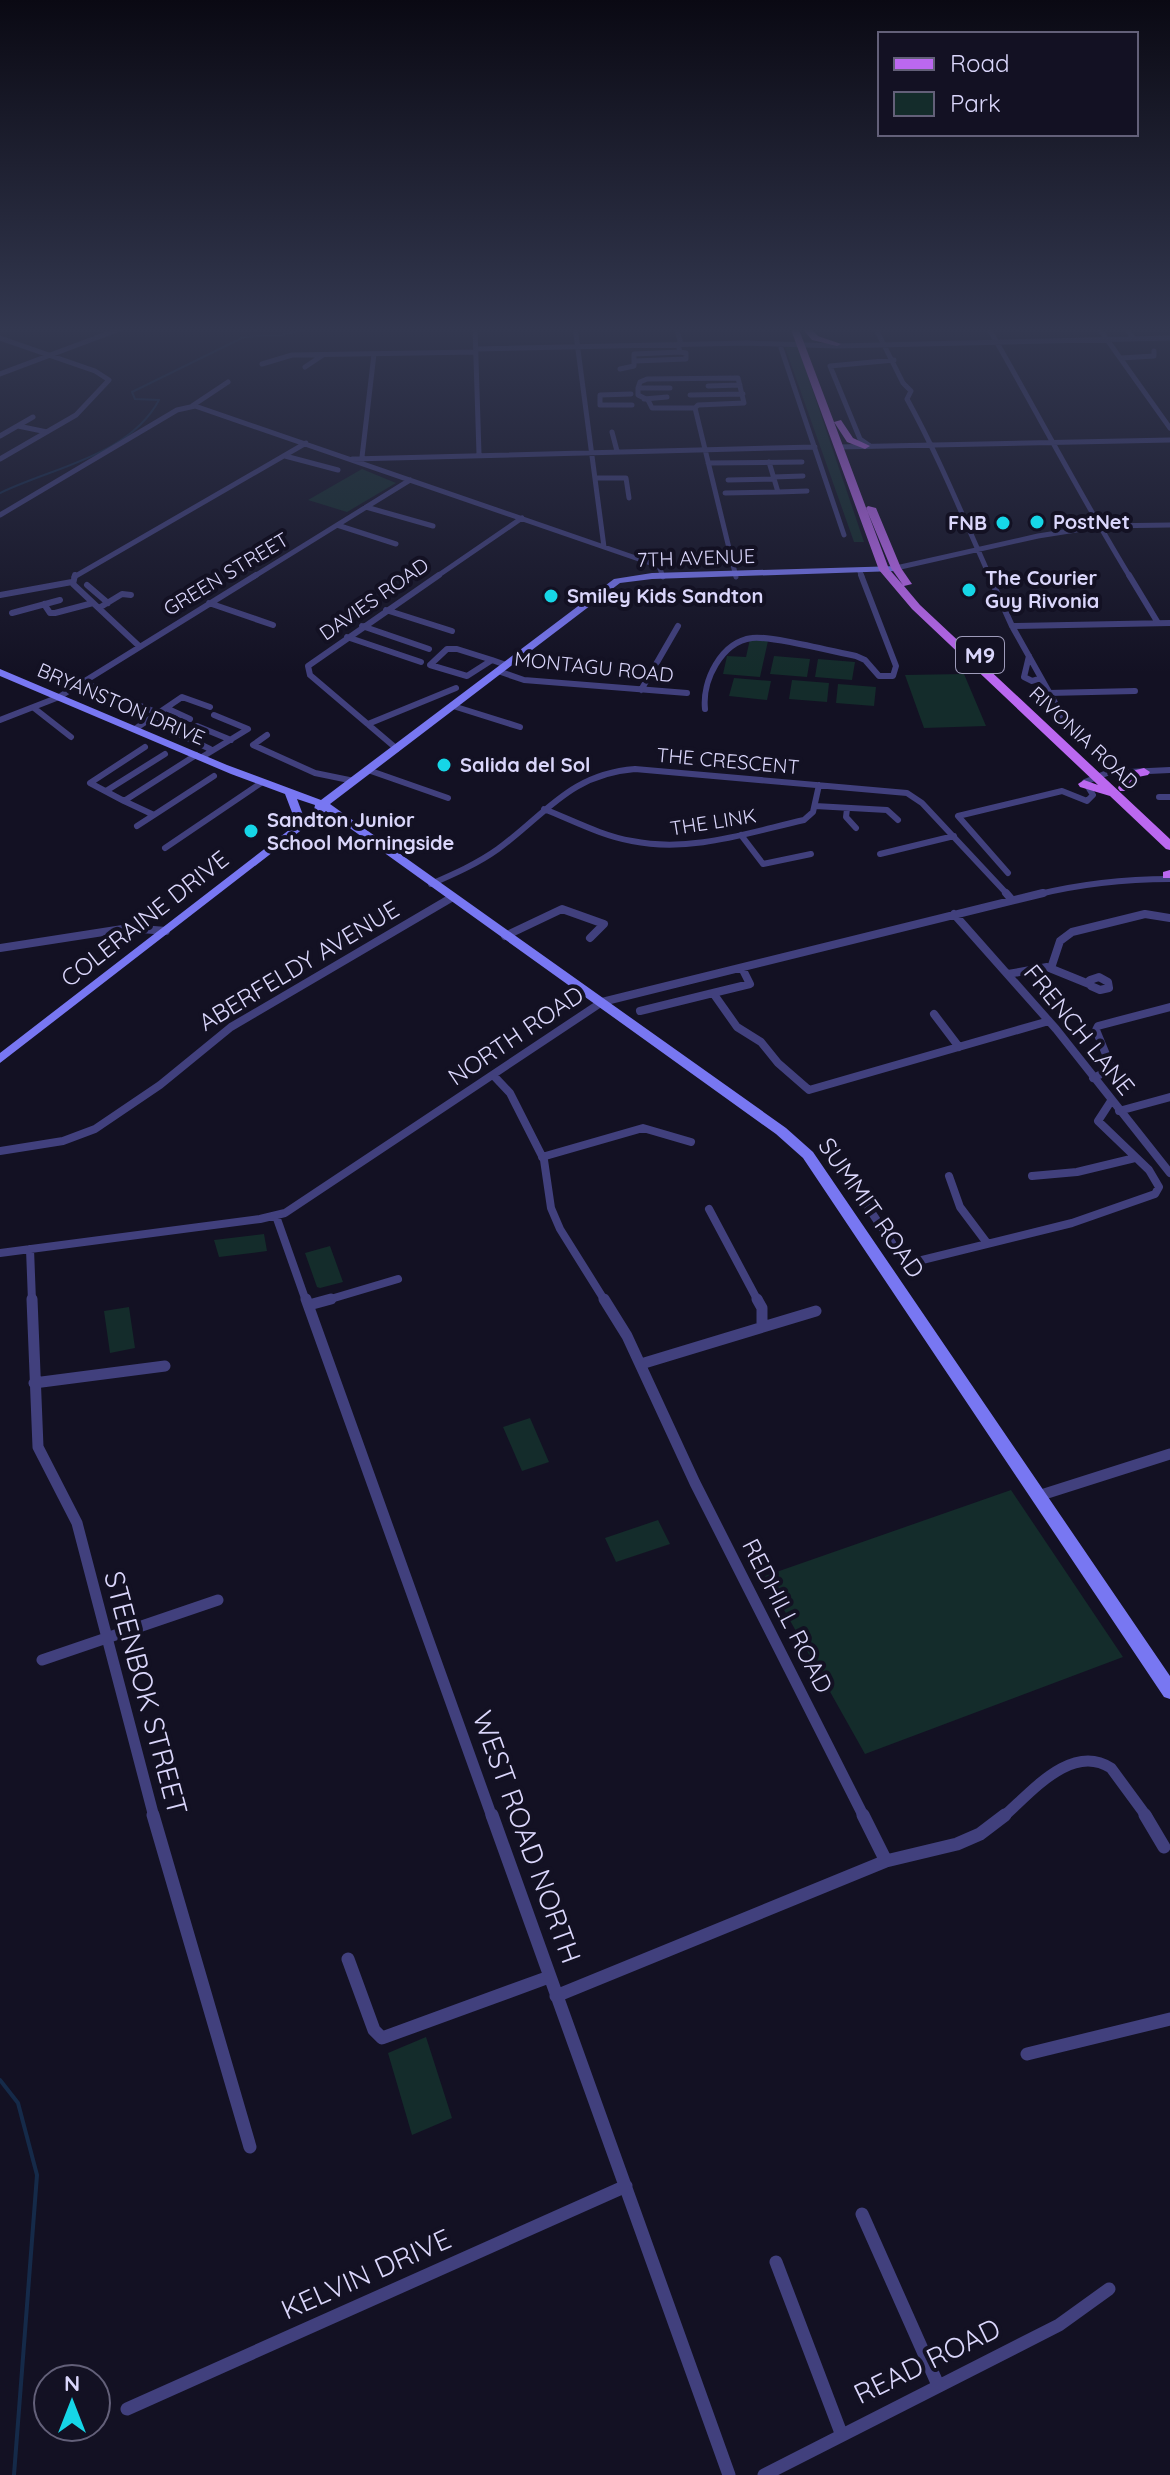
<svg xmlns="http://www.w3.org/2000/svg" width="1170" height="2475" viewBox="0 0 1170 2475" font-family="Quicksand,sans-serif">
<rect width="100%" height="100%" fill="#131123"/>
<path fill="#142c2b" d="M785 347H798L864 542H854Z
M362 469 396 483 347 512 308 500Z
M750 639 768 641 760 677 723 674 727 656 746 657Z
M774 656 810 659 807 677 770 674Z
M818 659 855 662 852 680 815 677Z
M964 674 986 726 924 728 905 675Z
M734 678 771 681 767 700 729 696Z
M792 680 829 683 827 702 789 699Z
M838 684 876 687 874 706 836 703Z
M264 1234 267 1251 219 1257 214 1240Z
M330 1246 343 1282 320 1288 317 1287 305 1253Z
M129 1307 135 1348 110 1353 104 1311Z
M530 1418 549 1462 522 1471 503 1427Z
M1011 1490 1123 1657 865 1754 765 1576Z
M658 1520 670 1544 616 1562 605 1538Z
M426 2037 452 2118 412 2135 388 2053Z"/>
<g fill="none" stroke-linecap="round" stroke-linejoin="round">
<path stroke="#152a49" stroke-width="2" d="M0 493C53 467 129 456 159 400L135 399 132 392 244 337 282 335 314 327"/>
<path stroke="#152a49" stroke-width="4" d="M0 2080 18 2103 37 2175 14 2475"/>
<path stroke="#41407d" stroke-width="5" d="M475 327 479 454
M575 327 604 547
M676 327 681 344
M875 327 903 383 911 391 907 399C939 457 963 517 990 577
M988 327C1036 410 1080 495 1130 577
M1098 327 1170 428
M1125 327 1134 339
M0 338 95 371 109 380 76 415 0 459
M745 343 836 346 1170 338
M781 348 844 535
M476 349 748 343
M1121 358 1154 356V351
M635 361 686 359V353L680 352
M262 364 292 355 476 352
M305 367 323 355
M620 369 634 366V354L680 352 678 344
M0 374 125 327
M708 386 740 385
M638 388 640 382 647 379 738 378 744 403 698 405 695 408 736 577
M638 388V395L648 400 652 408H695
M638 388H670
M631 394 600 395V405H632
M690 395 743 394
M644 399 667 397
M192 406 228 382
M18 426 47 432
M612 432 617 451
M0 436 33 417
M870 446 860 439 830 366 894 360
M838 447 1170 440
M285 456 338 470
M362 457 374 354
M352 459 815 447
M769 462 778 492 807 491
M708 463 802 462
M773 477 803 476
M596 478H626L629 498
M728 480 774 479
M725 493 778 492
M366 507 433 526
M0 515 177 410 195 406 659 566 663 577
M337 525 396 544
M896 568 1038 536 1101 526 1170 525
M860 572 862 577
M74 577 306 443
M253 577 410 480
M436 577 522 518"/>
<path stroke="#41407d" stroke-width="6" d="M75 575 73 584 139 646
M989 575 1012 626 1063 717
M1129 575 1158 623
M87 585 108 603
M0 595 72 582
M209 603 273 625
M44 604 50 613H55L93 603
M99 608 122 594 131 595
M386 610 452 631
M12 613 60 600
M362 626 429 649
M1012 626 1170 623
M347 637 421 662
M447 649H457L492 660 467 676 430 665Z
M1029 656 1024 677 1032 681 1041 678
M492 660 506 665
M498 671 524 680 687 693
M82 682 153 711
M641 690 678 626
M1048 693 1135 691
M453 706 520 727
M34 708 71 737
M166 708 190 719
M705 709C702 681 721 642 752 638 769 635 835 652 856 656L865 660 879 676H893L896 666 861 575
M0 720 59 697 256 575
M149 720 173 730
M368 724 456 688
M135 729 182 697 210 707
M267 735 253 745 315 773 354 781
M210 749 181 735 197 726 231 740
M397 749 310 675 308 666 439 575
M196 755 124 801 154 815 214 776
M202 757 248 729 214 715
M368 770 448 798
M106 791 165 754
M1159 797H1170
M124 801 90 783 145 747
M815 806 887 810 898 820
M544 809C572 820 602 836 632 841 690 853 747 833 804 820L813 812 819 785
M847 809 846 817 856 828
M137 826 154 815
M741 835 763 864 811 854
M165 848 261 783
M880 854 954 836
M1008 873 958 816 1062 791 1087 801 1093 795 1085 782 1107 773 1170 770
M431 884C454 874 477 864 498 849 546 814 570 774 635 769L907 793 922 803 1008 895
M1035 895C1080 884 1123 879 1170 879"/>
<path stroke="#41407d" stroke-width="8" d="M1006 893 1012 900
M954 914 1056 1029 1170 1173
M505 936 562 909 604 924 590 938
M0 948 129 928 166 931
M742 968 750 984 713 993 737 1027 761 1042 778 1063 809 1090 1049 1021
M1051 968 1060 941 1072 932 1145 914 1170 918
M1008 974 1047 967 1089 984
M1099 977 1108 982 1109 988 1100 990 1091 986 1090 980Z
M640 1011 713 993
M934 1014 959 1047
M493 1075 510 1093 544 1160 551 1208 560 1229 605 1301
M1093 1078 1112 1069 1096 1030 1098 1026 1170 1007
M1119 1111 1170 1097
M0 1151 63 1141 95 1129 160 1085 231 1027 451 898
M542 1157 643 1128 691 1142
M949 1176 960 1207 987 1243
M1032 1176 1077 1172 1135 1158
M862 1198 900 1255 914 1262 1072 1223 1155 1194 1159 1187 1149 1170 1098 1121 1111 1101
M709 1209 758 1301
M276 1216 306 1301
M30 1249 32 1301
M0 1253 260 1219 285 1213 602 1002 1043 893
M324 1301 398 1279"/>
<path stroke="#41407d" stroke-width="11" d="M32 1299 38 1447 77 1523 154 1817
M306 1299 492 1817
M604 1299 627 1336 695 1483 864 1817
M757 1299 762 1308V1327
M309 1305 331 1299
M641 1364 816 1311
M34 1383 165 1366
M1038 1496 1170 1454
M42 1660 218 1600
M1003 1817C1030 1794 1071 1742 1111 1768L1147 1817"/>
<path stroke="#41407d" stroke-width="13" d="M153 1815 250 2147
M492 1815 729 2475
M863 1815 886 1861
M1145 1815 1164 1847
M348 1959 374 2030 382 2038 549 1977
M556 1996 886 1861 957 1844 980 1834 1005 1815
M1027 2054 1170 2019
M862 2214 938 2385
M776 2262 841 2433
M127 2409 626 2186
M764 2475 1059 2325 1109 2289"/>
<path fill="#7877f2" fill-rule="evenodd" d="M899 566V570L896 571 652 579 620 583 330 804 786 1128 813 1152 1170 1676V1699L1164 1697 803 1158 776 1134 326 811 0 1063V1053L289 830 285 827 293 815 285 794 231 774 0 676V669L227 765 321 800 614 579 652 573ZM297 799 315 805 314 810 299 822 303 815Z"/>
<path fill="#bb68f0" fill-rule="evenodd" d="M790 327H798L834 422 841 420 853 438 870 446 865 449 847 442 834 422 889 569 903 585 891 568 866 508 868 506 876 508 901 568 912 584 904 586 920 605 1170 839V850L1166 849 1110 796 1080 787 1078 784 1084 780 1098 785 912 609 879 570Z
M801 327H809L818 336 841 344 837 346 812 340Z
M1144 768 1150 772 1148 775 1133 778 1128 791H1120L1118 788 1124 773Z
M1170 870V878H1163V872Z"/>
</g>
<linearGradient id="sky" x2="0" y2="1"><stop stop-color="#0a0913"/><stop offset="0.49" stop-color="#333850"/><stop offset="1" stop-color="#333850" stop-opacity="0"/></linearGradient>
<rect width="1170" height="673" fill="url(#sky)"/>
<g fill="#16d6e7" stroke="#131123" stroke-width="3">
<circle cx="1037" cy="522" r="8"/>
<circle cx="1003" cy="523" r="8"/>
<circle cx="969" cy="590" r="8"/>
<circle cx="551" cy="596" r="8"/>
<circle cx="444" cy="765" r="8"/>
<circle cx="251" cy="831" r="8"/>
</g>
<g text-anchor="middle" stroke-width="8" stroke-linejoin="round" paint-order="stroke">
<g font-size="20" font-weight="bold" fill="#dad6fb" stroke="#131123" text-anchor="start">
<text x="1053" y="529">PostNet</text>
<text x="987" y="530" text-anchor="end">FNB</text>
<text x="985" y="585">The Courier<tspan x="985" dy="23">Guy Rivonia</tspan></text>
<text x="567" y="603">Smiley Kids Sandton</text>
<text x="460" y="772">Salida del Sol</text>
<text x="267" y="827">Sandton Junior<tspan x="267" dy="23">School Morningside</tspan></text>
</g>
<g font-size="20" fill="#dad6fb" stroke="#131123">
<text transform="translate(696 558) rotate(-2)" y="7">7TH AVENUE</text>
<text transform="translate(226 574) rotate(-31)" y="7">GREEN STREET</text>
<text transform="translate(374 599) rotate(-35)" y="7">DAVIES ROAD</text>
<text transform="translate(594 667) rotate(6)" y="7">MONTAGU ROAD</text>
<text transform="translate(121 704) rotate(23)" y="7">BRYANSTON DRIVE</text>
<text transform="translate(1084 738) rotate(43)" y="7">RIVONIA ROAD</text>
<text transform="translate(728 761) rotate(5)" y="7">THE CRESCENT</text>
<text transform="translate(713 822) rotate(-9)" y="7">THE LINK</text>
</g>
<rect fill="#131123" stroke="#9e9bba" stroke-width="2" x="956" y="637" width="48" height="36" rx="6"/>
<g font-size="22" font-weight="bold" fill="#dad6fb">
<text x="980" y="663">M9</text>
</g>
<g font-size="24" fill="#dad6fb" stroke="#131123">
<text transform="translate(145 919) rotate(-38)" y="8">COLERAINE DRIVE</text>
<text transform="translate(299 966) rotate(-31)" y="8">ABERFELDY AVENUE</text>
<text transform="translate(1079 1030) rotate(51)" y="8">FRENCH LANE</text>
<text transform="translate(516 1036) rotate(-34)" y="8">NORTH ROAD</text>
<text transform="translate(871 1208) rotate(55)" y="8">SUMMIT ROAD</text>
<text transform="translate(787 1616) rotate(63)" y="8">REDHILL ROAD</text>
</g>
<g font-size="28" fill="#dad6fb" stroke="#131123">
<text transform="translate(146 1693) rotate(75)" y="10">STEENBOK STREET</text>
<text transform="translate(527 1837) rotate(70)" y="10">WEST ROAD NORTH</text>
<text transform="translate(366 2274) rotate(-24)" y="10">KELVIN DRIVE</text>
<text transform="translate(927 2361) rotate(-26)" y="10">READ ROAD</text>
</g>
</g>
<rect x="878" y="32" width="260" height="104" fill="#131123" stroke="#636079" stroke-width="2"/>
<rect x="894" y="58" width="40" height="12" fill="#bb68f0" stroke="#636079" stroke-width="2"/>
<text x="950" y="72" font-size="24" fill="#dad6fb">Road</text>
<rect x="894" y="92" width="40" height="24" fill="#142c2b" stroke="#636079" stroke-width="2"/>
<text x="950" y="112" font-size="24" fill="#dad6fb">Park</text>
<g transform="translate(72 2403)"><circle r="38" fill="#131123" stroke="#636079" stroke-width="2"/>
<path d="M0-6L14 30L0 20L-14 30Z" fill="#16d6e7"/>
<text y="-12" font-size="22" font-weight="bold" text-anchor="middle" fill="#dad6fb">N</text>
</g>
</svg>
